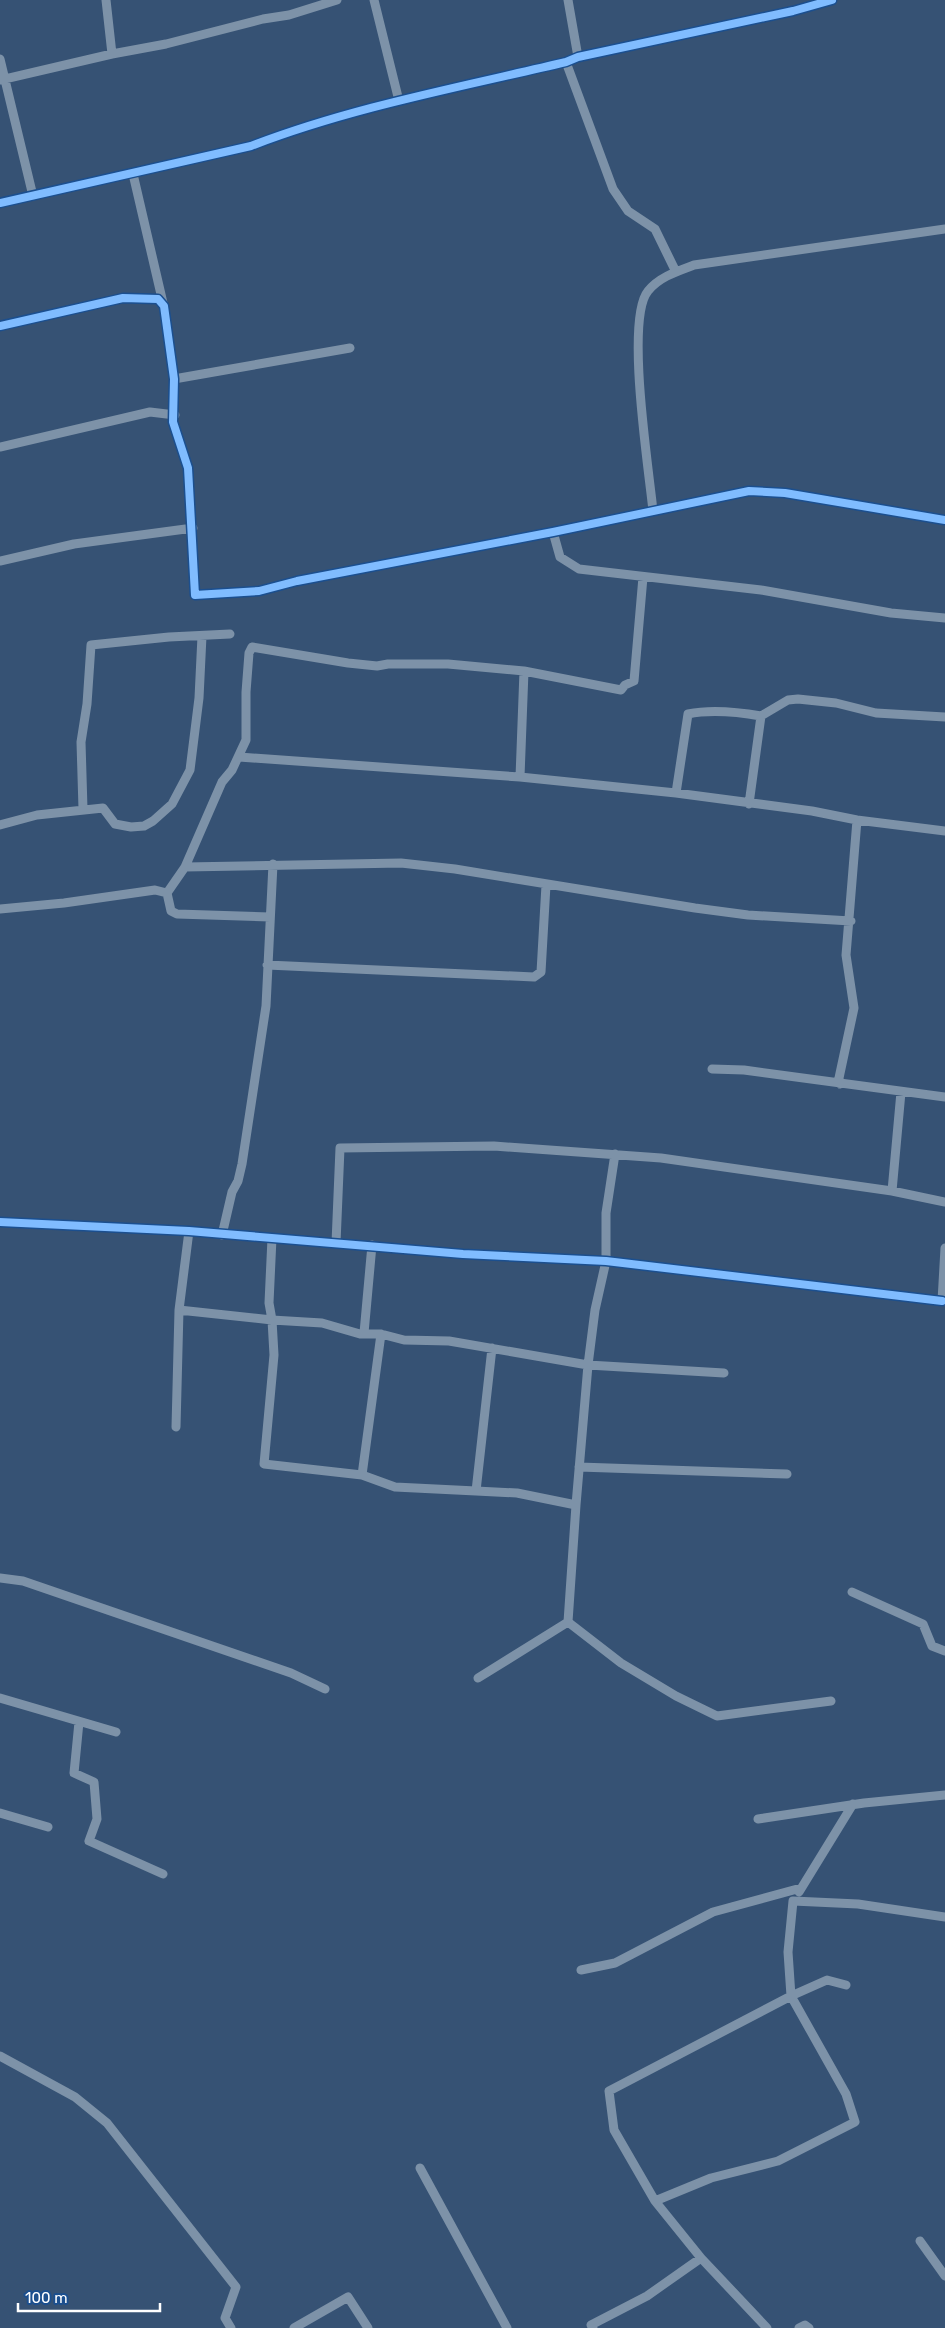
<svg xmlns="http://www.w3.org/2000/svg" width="945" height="2328" viewBox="0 0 945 2328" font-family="Rubik,sans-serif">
<rect width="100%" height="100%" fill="#365274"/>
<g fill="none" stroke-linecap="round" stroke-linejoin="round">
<path stroke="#7d92a8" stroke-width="9" d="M106 0 112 54
M374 0 399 101
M568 0 578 57
M0 59 33 196
M566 62 613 189 628 211 655 229 676 272
M0 80 112 54 166 44 263 19 289 15 337 0
M133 174 163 303
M0 203 251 146C352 107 461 87 566 62L578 57 793 11 832 0
M0 326 123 298 158 299 164 306 174 379 173 422 188 468 195 595 259 591 297 581 553 532 749 491 785 493 945 520
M174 379 350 348
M0 447 150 412 175 415
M653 511C649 470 625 319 648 291 659 277 678 271 694 265L945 229
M553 532 560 557 579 569 761 590 891 613 945 618
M0 561 74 544 193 528
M239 757 520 777 676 793 812 811 857 820 945 831
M520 777 524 671
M676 793 688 714C712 709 738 712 761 716L788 700 798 699 836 703 876 713 945 717
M749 804 761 716
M83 809 81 742 87 704 91 645 169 637 230 634
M0 825 37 815 103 808 115 824 131 827 144 826 153 821 172 804 190 770 199 698 202 636
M185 867 401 863 455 869 695 908 748 915 851 921
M0 909 64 903 155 890 167 893
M270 917 177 914 171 911 167 893 185 867 222 782 232 770 246 740V692L249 653 252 647 348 663 377 666 388 664H448L524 671 621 690 625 685 634 681 643 577
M267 965 534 977 541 972 546 885
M712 1069 744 1070 945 1097
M840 1084 839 1078 854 1008 846 955 857 820
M892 1191 901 1092
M0 1222 189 1231 463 1254 606 1261 942 1301
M222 1235 232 1192 238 1181 242 1164 266 1006 273 864
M272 1238 269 1303 272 1320 274 1355 264 1464 362 1475 381 1334
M336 1243 340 1148 494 1146 661 1158 892 1191 945 1202
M945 1248 942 1301H945
M179 1310 272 1320 322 1323 360 1334H381L404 1340 449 1341 588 1365 724 1373
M364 1333 372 1245
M492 1348 476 1491 517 1493 576 1505
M176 1427 179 1310 189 1231
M579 1467 787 1474
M362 1475 395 1487 476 1491
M0 1578 23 1581 291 1673 325 1689
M852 1592 923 1624 932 1646 945 1651
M568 1622 576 1505 588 1365 595 1310 606 1261V1213L615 1154
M568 1622 621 1663 676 1696 717 1716 831 1701
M478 1678 568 1622
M0 1698 116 1732
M79 1722 74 1773 94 1782 97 1819 89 1841 163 1874
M0 1813 48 1827
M758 1819 864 1803 945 1795
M799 1892 853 1804
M581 1970 615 1963 713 1912 801 1888
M0 2056 75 2097 107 2123 236 2287 225 2318 231 2328
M420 2168 507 2328
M655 2201 614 2130 609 2091 791 1996 827 1980 846 1985
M920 2241 945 2276
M294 2328 348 2297 368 2328
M593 2328 591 2325 647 2296 701 2258
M767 2328 701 2258 655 2201 711 2178 778 2161 855 2122 846 2094 791 1996 788 1952 793 1901 858 1904 945 1917
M799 2328 805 2325 809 2328"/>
<g stroke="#1b4f8f" stroke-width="11">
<path id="cycleway" d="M0 203 251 146C352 107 461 87 566 62L578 57 793 11 832 0
M0 326 123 298 158 299 164 306 174 379 173 422 188 468 195 595 259 591 297 581 553 532 749 491 785 493 945 520
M0 1222 189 1231 463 1254 606 1261 942 1301"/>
</g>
<use href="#cycleway" stroke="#80bcff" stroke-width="8"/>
</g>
<path d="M18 2303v8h142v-8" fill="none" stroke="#ffffff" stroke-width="2.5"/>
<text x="25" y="2303" font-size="15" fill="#ffffff" stroke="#1b4f8f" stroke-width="4" paint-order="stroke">100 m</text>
</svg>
